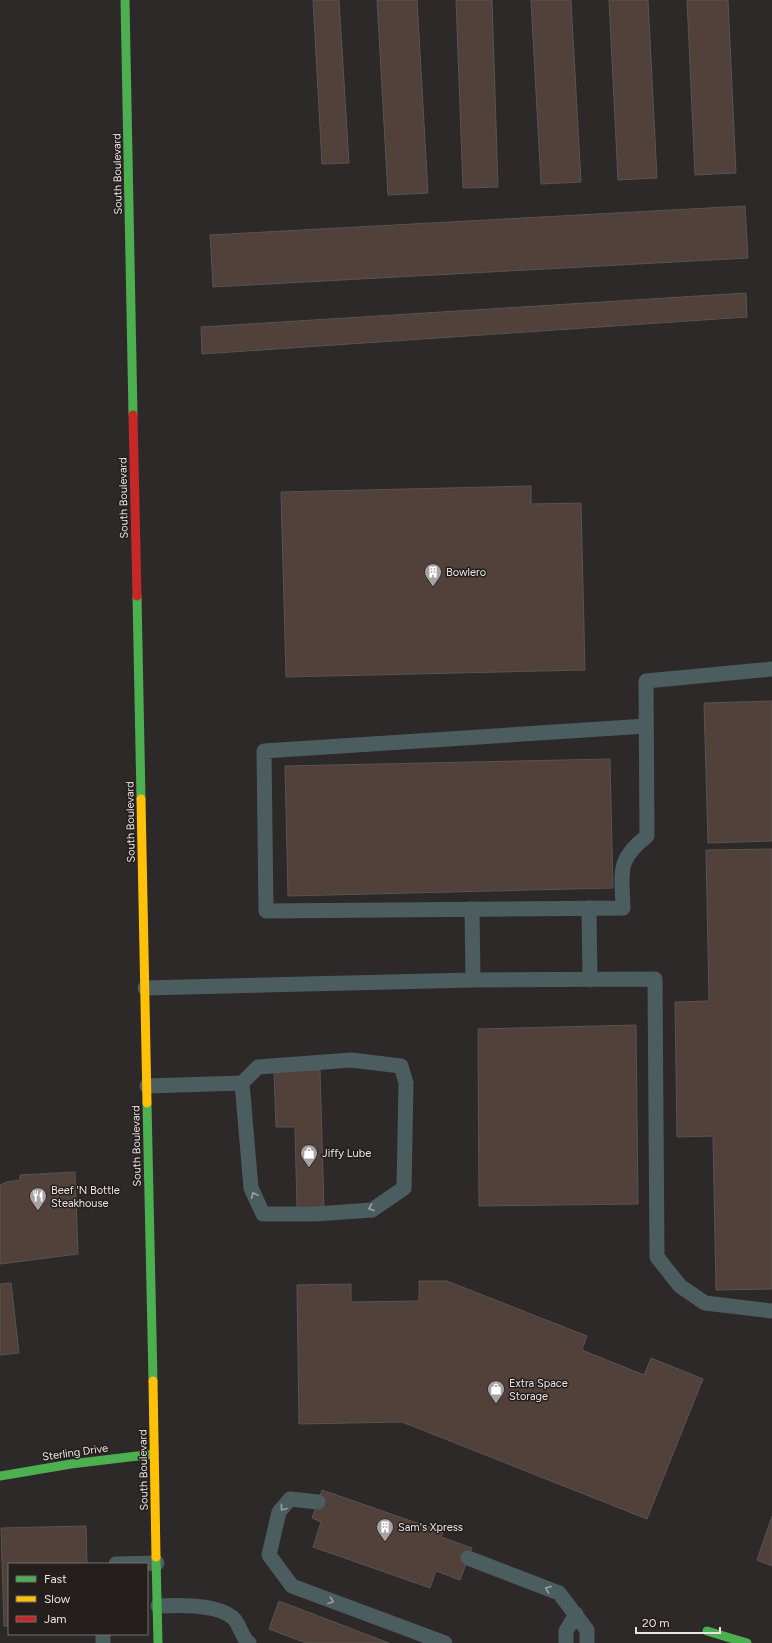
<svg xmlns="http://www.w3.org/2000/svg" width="772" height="1643" viewBox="0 0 772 1643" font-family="Figtree,sans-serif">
<rect width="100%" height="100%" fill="#2c2928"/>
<path fill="#52413a" stroke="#565453" d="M313 0H339L349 163 322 164Z
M377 0H417L428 193 388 195Z
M456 0H492L498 187 463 188Z
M531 0H571L581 182 541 184Z
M609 0H648L657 178 618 180Z
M687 0H728L736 173 695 175Z
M745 206 748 258 213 287 210 235Z
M746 293 747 317 202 354 201 327Z
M531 486V504L581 503 585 670 286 677 281 492Z
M772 701V841L708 843 704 703Z
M610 759 613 888 288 896 285 766Z
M772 849V1289L716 1290 713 1136 677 1137 675 1002 709 1001 706 850Z
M636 1025 638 1204 479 1206 478 1029Z
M320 1070 324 1208 297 1209 295 1127H276L274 1071Z
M75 1172 78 1254 0 1264V1185L7 1182 20 1180V1175Z
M419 1281H447L587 1336 582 1350 644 1375 651 1358 703 1379 647 1519 402 1422 299 1424 297 1285 351 1284V1302L419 1301Z
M11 1283 19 1353 0 1355V1284Z
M322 1490 443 1532 441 1537 472 1548 460 1580 436 1571 430 1588 313 1547 321 1522 312 1518Z
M772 1516V1566L757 1560Z
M86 1526 87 1564H9V1626H4L1 1528Z
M279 1601 389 1643H306L269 1629Z"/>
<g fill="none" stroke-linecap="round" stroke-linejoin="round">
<path stroke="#4c5d60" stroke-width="15" d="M646 726 264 751 266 911 623 908C622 872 616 860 647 836L646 681 772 669
M589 908 590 980
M472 909 473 980
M145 988 473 980 655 979 657 1257 680 1286 705 1303 772 1311
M147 1086 242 1083 258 1067 351 1060 401 1066 406 1083 404 1188 372 1210 315 1214H263L251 1188 242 1083
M318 1502 290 1499 279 1512 269 1555 292 1586 445 1643
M468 1558 559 1593 587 1630V1643
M116 1564 157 1563
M158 1606C177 1605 216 1604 232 1617 240 1623 241 1637 249 1643
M103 1634V1643
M566 1643V1631L576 1614"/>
<path stroke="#4caf50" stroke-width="9" d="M125 0 133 415
M137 596 141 799
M147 1103 153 1381
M0 1476 71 1464 154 1454
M156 1557 158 1643
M707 1631 747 1643"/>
<path stroke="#ffc107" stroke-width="9" d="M141 799 147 1103
M153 1381 156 1557"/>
<path stroke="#c62828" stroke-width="9" d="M133 415 137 596"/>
</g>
<defs><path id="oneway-chevron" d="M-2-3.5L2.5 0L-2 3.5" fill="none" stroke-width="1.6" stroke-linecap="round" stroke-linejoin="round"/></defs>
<g stroke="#9aa1a2">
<use href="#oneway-chevron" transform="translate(254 1195) rotate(-115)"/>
<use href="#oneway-chevron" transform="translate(371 1208) rotate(160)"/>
<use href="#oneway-chevron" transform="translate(283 1508) rotate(127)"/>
<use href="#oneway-chevron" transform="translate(548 1589) rotate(-159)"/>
<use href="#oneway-chevron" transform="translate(331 1601) rotate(20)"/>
</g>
<defs>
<g id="building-pin" transform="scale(0.9)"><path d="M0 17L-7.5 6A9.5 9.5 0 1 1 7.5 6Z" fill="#a7a3a2" stroke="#241e1c"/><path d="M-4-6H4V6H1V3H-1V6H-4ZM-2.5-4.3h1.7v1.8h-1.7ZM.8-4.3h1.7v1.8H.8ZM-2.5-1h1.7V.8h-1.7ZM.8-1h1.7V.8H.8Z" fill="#fff"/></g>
<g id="shop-pin" transform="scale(0.9)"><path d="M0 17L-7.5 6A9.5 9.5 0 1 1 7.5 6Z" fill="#a7a3a2" stroke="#241e1c"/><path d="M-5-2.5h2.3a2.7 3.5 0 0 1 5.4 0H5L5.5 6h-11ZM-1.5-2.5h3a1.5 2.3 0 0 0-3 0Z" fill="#fff"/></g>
<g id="restaurant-pin" transform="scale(0.9)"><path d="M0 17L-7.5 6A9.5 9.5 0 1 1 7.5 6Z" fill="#a7a3a2" stroke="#241e1c"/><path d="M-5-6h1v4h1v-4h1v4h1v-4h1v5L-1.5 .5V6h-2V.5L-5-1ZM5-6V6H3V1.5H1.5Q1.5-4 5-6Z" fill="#fff"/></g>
</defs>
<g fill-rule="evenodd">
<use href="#building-pin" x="433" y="572"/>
<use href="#shop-pin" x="309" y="1153"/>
<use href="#restaurant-pin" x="38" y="1196"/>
<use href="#shop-pin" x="496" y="1389"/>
<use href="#building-pin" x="385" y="1527"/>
</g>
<g text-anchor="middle" stroke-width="3" stroke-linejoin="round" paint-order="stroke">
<g font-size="11" fill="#e9e5e4" stroke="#241e1c">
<text transform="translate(117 174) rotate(-91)" y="4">South Boulevard</text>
<text transform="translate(123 498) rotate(-91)" y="4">South Boulevard</text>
<text transform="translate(130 822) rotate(-91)" y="4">South Boulevard</text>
<text transform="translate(136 1146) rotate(-91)" y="4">South Boulevard</text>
<text transform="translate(75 1452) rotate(-8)" y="4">Sterling Drive</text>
<text transform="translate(143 1470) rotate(-91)" y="4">South Boulevard</text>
</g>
<g font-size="11" fill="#e9e5e4" stroke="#241e1c" text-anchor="start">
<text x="446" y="576">Bowlero</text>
<text x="322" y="1157">Jiffy Lube</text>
<text x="51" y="1194">Beef 'N Bottle<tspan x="51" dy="13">Steakhouse</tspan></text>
<text x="509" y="1387">Extra Space<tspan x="509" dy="13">Storage</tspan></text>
<text x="398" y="1531">Sam's Xpress</text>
</g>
</g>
<rect x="8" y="1563" width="140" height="72" fill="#241e1c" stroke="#736e6c"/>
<rect x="16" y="1576" width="20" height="6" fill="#4caf50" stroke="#736e6c"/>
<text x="44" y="1583" font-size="12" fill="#e9e5e4">Fast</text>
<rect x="16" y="1596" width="20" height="6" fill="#ffc107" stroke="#736e6c"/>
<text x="44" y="1603" font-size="12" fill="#e9e5e4">Slow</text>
<rect x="16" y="1616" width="20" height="6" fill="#c62828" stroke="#736e6c"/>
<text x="44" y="1623" font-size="12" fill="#e9e5e4">Jam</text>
<path d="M636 1627v6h84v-6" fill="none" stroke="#e9e5e4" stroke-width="2"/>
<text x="642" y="1627" font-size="12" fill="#e9e5e4" stroke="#241e1c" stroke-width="3" paint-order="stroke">20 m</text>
</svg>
